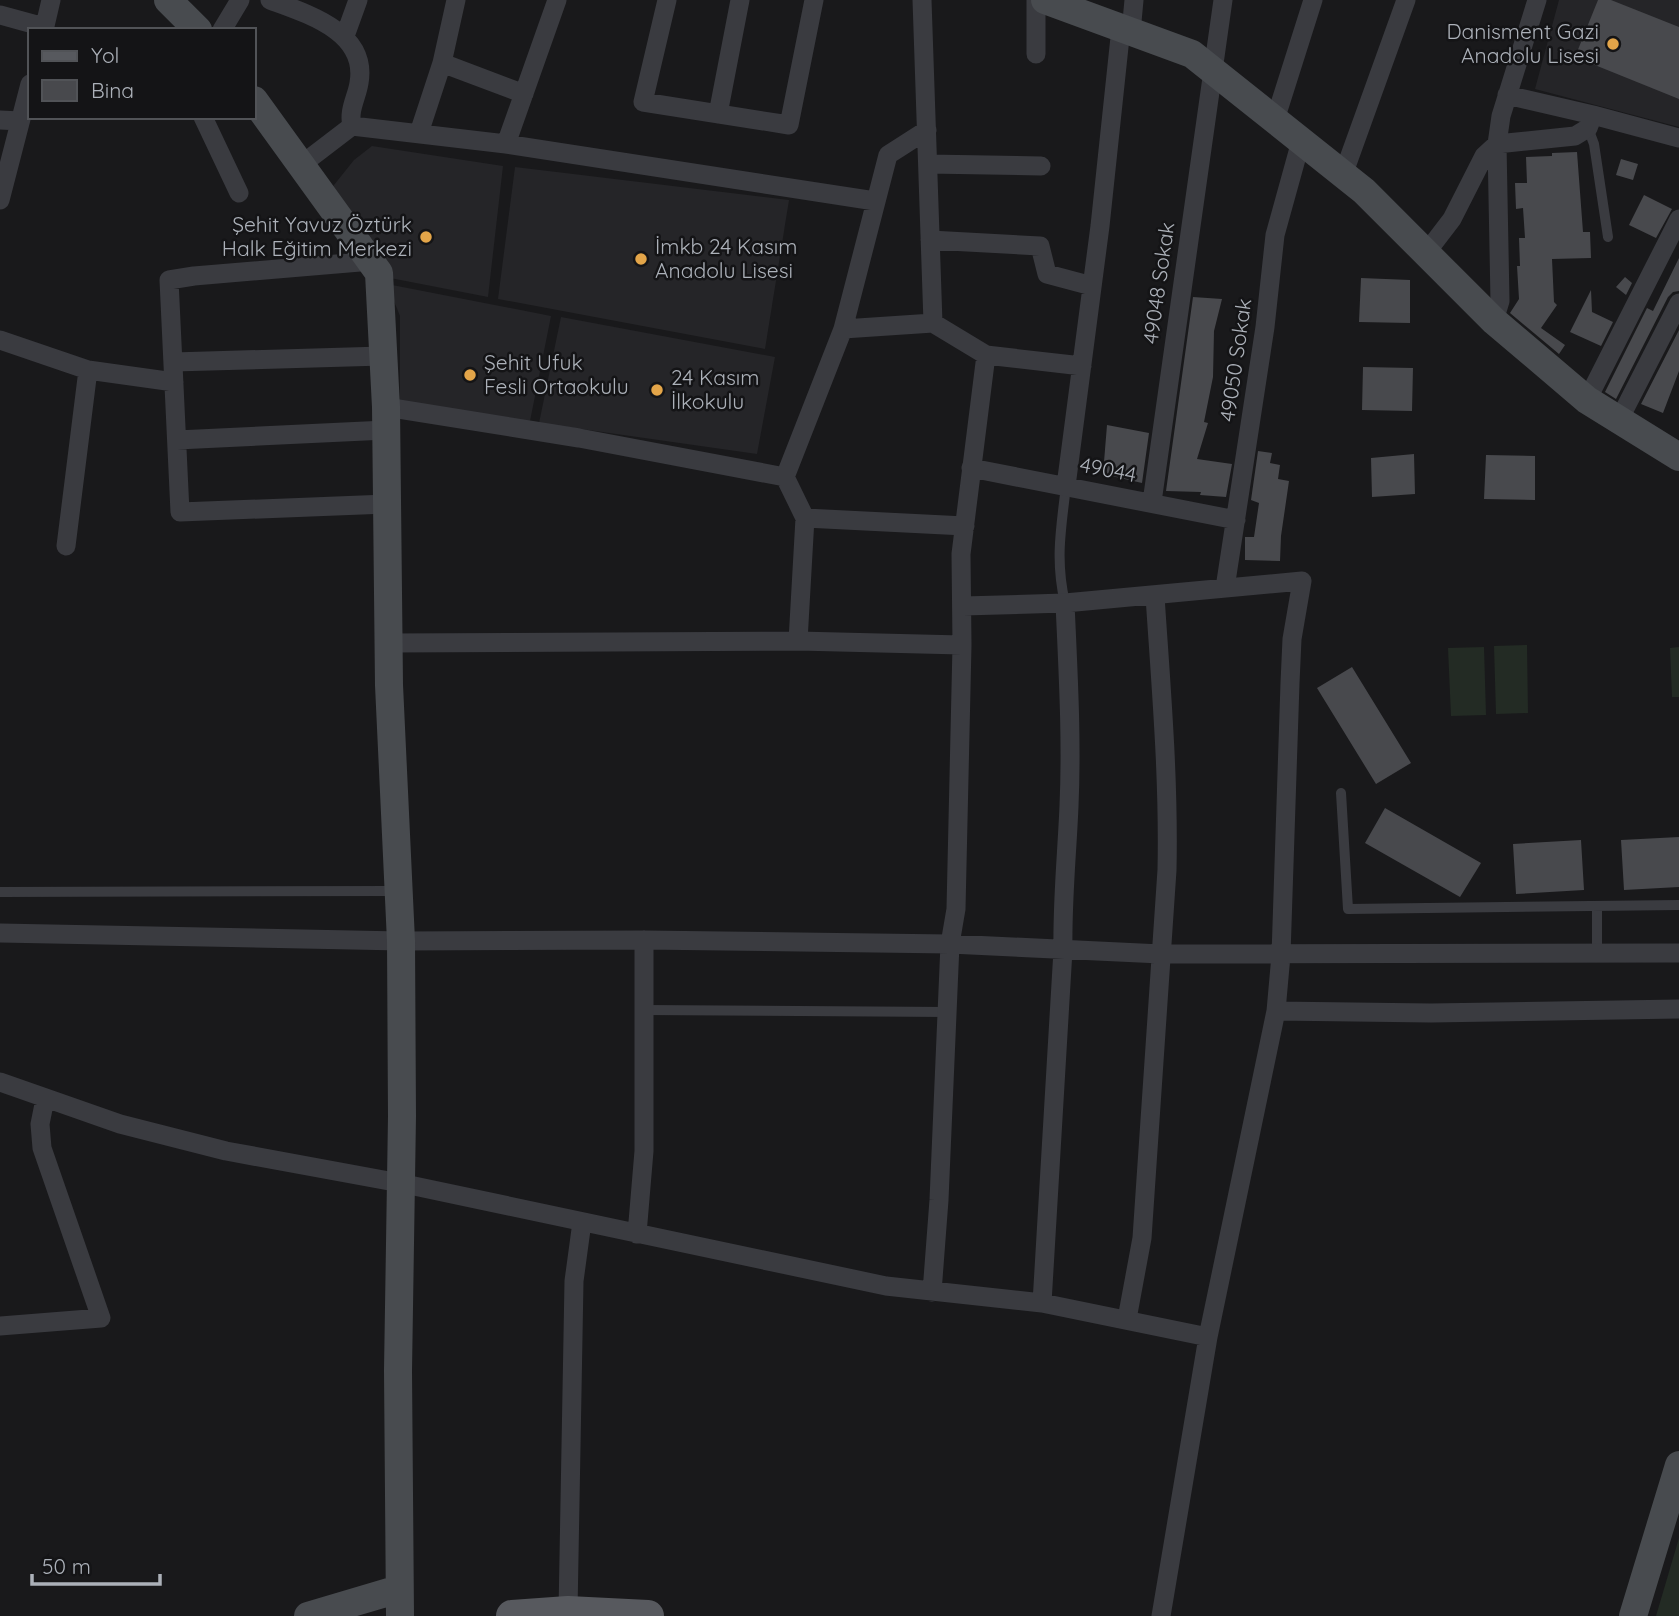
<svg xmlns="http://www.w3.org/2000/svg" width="1679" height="1616" viewBox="0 0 1679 1616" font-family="Quicksand,sans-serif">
<rect width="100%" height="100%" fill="#19191b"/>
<path fill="#252528" d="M1559 0H1679V127L1535 89Z
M372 146 503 166 488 297 385 277 330 190 354 160Z
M515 167 789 200 765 349 498 299Z
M387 284 551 316 530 421 400 405V316Z
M561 317 775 357 757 454 539 423Z"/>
<path fill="#232b24" d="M1527 645 1528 713 1496 714 1494 646Z
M1484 647 1486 715 1451 716 1448 648Z
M1679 647V697H1672L1670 648Z
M1679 1538V1616H1656Z"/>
<path fill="#48494d" d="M1598 0H1611L1679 27V99L1575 57Z
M1577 152 1583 232H1590L1591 258 1552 259 1554 302 1557 305 1541 328 1565 345 1559 354 1510 313 1519 299 1517 266H1520L1519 238H1525L1523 208 1516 209 1515 183H1527L1526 157 1552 156V153Z
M1621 159 1638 164 1633 180 1616 175Z
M1644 195 1672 209 1656 238 1629 225Z
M1679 258V291L1673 292 1668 297 1616 399 1605 392 1647 308 1653 311Z
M1625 277 1632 283 1626 295 1616 287Z
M1361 278 1410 280V323L1359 322Z
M1591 290 1592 312 1613 322 1601 346 1570 332Z
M1193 297 1222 299 1214 331 1213 377 1204 422 1208 423 1197 459 1232 464 1226 497 1200 495 1201 492 1166 491Z
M1679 330V371L1663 413 1641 404Z
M1363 367 1413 368 1412 411 1362 410Z
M1107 425 1149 433 1142 483 1103 474Z
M1258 451 1272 453 1270 463 1280 465 1278 479 1289 481 1281 536 1280 561 1245 560V537H1254L1259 503 1251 500Z
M1414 454 1415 494 1372 497 1371 458Z
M1486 455 1535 456V500L1484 499Z
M1352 667 1411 763 1376 784 1317 688Z
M1385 808 1481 863 1460 897 1365 843Z
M1679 837V887L1624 890 1621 840Z
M1581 840 1584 890 1516 894 1513 844Z"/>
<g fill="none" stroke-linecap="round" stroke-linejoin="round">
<path stroke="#3a3b40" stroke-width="10" d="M1588 128 1594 144 1608 237
M1065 603C1055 560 1061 529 1066 486
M1341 793 1348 909 1679 905
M0 892 395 891
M1597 954V906
M644 1010 947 1012"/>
<path stroke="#3a3b40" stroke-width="19" d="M270 0C308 14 368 32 359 83 357 97 348 110 352 126
M456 0 442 63 524 94
M667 0 643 102 789 125 814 0
M922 0 933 323 986 355 961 554 962 645 956 909 950 944 939 1200 932 1292
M0 15 44 27
M44 30 51 0
M222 30 240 0
M1131 32 1134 0
M345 36 358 0
M1036 54V0
M1507 95 1593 115 1679 138
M718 114 740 0
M203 117 239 193
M0 120 20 121
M1275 120 1313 0
M419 133 442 63
M506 144 557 0
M928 164 1041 166
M301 165 352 126 506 144 875 201
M1343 175 1406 0
M0 200 30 84
M930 240 1040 246 1047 274 1092 286
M1426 253 1452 219 1484 156 1497 144 1575 136 1588 128 1593 115
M372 261 194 276 169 280 180 512 387 504
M1494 321 1500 301 1497 144 1501 116 1537 0
M843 329 888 155 927 130
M0 340 88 370 174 382
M986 355 1082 366
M173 362 383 356
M1587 400 1679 219
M386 407 579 438 785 477 805 518 965 526
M1619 420 1679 303
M177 440 386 430
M971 468 1236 520
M785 477 843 329 933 323
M1066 486 1100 226 1121 28
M1152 502 1223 0
M66 546 88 370
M1225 588 1265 327 1275 235 1301 141
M963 606 1065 603 1302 581 1292 639 1290 683 1281 955 1276 1011 1208 1337 1161 1616
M798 641 805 518
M388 643 798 641 962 645
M0 933 401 941 644 940 950 944 1161 954 1679 953
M1276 1011 1431 1013 1679 1009
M0 1082 120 1124 226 1151 400 1183 886 1286 1042 1303 1208 1337
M637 1234 644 1151V940
M1042 1303 1063 950C1062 902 1067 854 1069 806 1072 738 1068 671 1065 603
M1127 1319 1142 1238 1167 870C1169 778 1161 687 1155 596
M0 1326 101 1318 42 1148 40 1124 45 1099
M568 1612 574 1281 582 1222"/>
<path stroke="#484b4f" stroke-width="28" d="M168 0 198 30
M1045 0 1192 54 1364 191 1494 321 1587 400 1679 457
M254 100 379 273 386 407 389 685 401 941 402 1116 398 1371 400 1616
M308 1616 399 1589
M1633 1616 1679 1465"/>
<path stroke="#57595e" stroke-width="32" d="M512 1616 568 1612 648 1616"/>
</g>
<g fill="#e3a549" stroke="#141416" stroke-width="2.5">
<circle cx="1613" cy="44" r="7"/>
<circle cx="426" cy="237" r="7"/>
<circle cx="641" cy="259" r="7"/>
<circle cx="470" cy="375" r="7"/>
<circle cx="657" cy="390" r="7"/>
</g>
<g text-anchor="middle" stroke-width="5" stroke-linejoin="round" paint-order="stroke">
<g font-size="21" fill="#acb1b9" stroke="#141416" text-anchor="start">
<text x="1599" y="39" text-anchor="end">Danisment Gazi<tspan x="1599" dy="24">Anadolu Lisesi</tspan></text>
<text x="412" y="232" text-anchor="end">Şehit Yavuz Öztürk<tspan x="412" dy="24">Halk Eğitim Merkezi</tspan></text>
<text x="655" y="254">İmkb 24 Kasım<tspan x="655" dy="24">Anadolu Lisesi</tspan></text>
<text x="484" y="370">Şehit Ufuk<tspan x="484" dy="24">Fesli Ortaokulu</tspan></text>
<text x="671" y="385">24 Kasım<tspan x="671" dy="24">İlkokulu</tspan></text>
</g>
<g font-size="21" fill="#acb1b9" stroke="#141416">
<text transform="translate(1159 283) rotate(-82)" y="7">49048 Sokak</text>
<text transform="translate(1236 360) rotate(-82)" y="7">49050 Sokak</text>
<text transform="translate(1108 470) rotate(11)" y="7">49044</text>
</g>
</g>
<rect x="28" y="28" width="228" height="91" fill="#141416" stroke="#515357" stroke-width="2"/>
<rect x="42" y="51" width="35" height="10" fill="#57595e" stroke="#515357" stroke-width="2"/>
<text x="91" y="63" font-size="21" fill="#acb1b9">Yol</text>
<rect x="42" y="80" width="35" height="21" fill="#48494d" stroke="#515357" stroke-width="2"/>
<text x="91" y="98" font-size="21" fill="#acb1b9">Bina</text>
<path d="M32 1574v10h128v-10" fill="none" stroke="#acb1b9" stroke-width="3.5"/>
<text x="42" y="1574" font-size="21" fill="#acb1b9" stroke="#141416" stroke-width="5" paint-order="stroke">50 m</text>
</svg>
